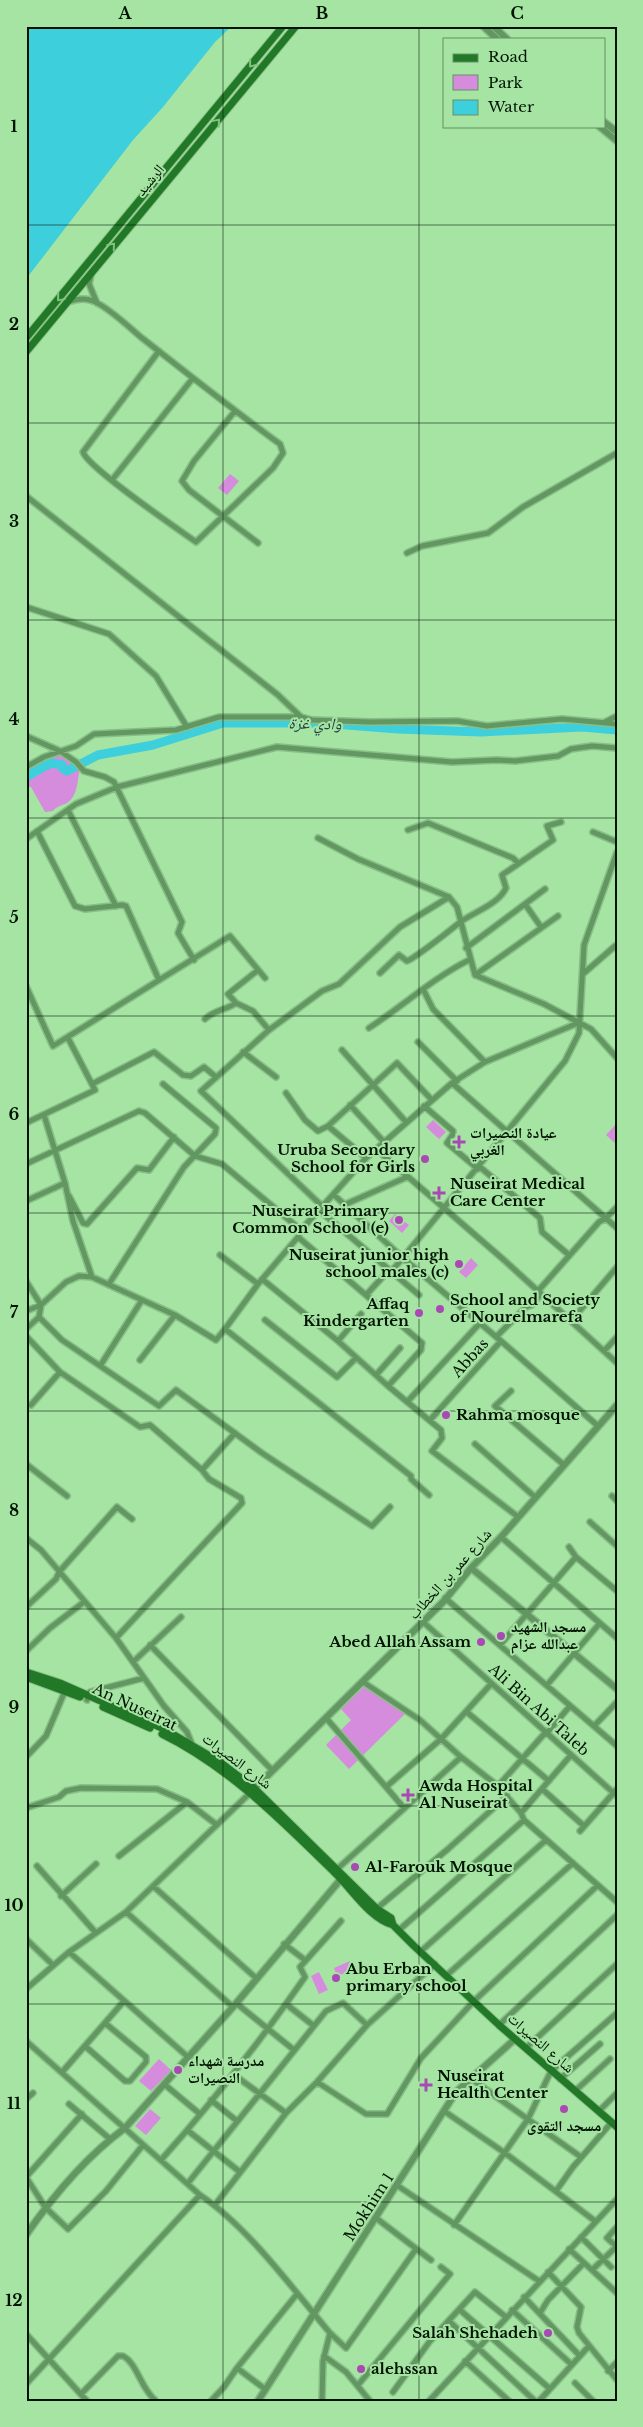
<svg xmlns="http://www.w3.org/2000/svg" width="643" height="2427" viewBox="0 0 643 2427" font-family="'Libre Baskerville','Noto Naskh Arabic',serif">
<rect width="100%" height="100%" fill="#a6e4a4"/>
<path fill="#d58cdc" d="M230 474 239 481 227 495 218 488Z
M60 754 80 769C77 781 78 796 67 803 61 806 57 806 53 811L45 812 31 787 26 786V770Z
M433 1120 446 1132 439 1139 426 1127Z
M617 1123V1145L606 1135Z
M395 1214 409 1225 402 1233 389 1221Z
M471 1258 478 1265 466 1278 459 1272Z
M366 1685 408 1711 349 1769 326 1745 351 1720 341 1709Z
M350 1961 353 1970 337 1976 334 1968Z
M319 1972 328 1990 319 1994 311 1976Z
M159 2059 171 2070 151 2091 139 2081Z
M150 2109 161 2118 146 2135 135 2126Z"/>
<path fill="#3ecfdd" d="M26 26H232L215 42 163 107 133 140 26 279Z"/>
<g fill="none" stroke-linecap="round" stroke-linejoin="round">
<path stroke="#3ecfdd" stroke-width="9" d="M26 777 45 766 52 763 62 765 63 769 67 771 98 755 153 745 223 723H321L398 729 481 732 582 727 617 730"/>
<g stroke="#88bf87" stroke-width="8">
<path id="minor" d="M91 275 89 284 97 303
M68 302C76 299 84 297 93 301 107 306 130 328 142 338 188 374 233 410 280 444L283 453 273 468 196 542C178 529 87 467 83 452L159 351
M235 411 194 461 182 481 189 490 258 543
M112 480 193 378
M26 496 278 695 301 717H219L176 730 94 734 76 746 44 757 26 767
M407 553 422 546 488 533 523 507 617 453
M26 607 109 634 156 676 187 727
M301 717 312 720 370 722 457 721 487 726 562 719 617 724
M605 722 617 716
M26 736 60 751 76 762 84 771 105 777 114 782 182 922 178 933 194 960
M68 810 116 906
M408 830 428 823 513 858 518 863
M37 831 75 906 85 909 122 905 126 906 159 980
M593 832 617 842
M318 838 358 859 449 897 457 907 475 975 544 1004 591 1029 617 1058
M26 839 76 804 117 787 277 747 452 762 497 760 515 761 558 756 571 749 592 746 617 748
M525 904 541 927
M466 948 545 889
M258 970 228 994 236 1003 253 1011 269 1030 322 991 339 984 400 927 449 897
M380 973 399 955 407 961 411 959C428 948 443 936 459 923 473 912 498 905 506 888L502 875 553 840 547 826 561 822
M584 973 615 946 617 949
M475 975 558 916
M26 986 53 1046 230 936 265 978
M423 989 433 1009 485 1062
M205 1019C214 1010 226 1010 236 1003
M369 1028C403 1006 433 978 469 960
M269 1030 201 1091 323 1207
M418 1042 457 1081
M342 1050 406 1122
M243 1052 276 1077
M452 1083 617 1228
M92 1084 154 1052 183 1075 191 1076 204 1067 216 1077
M286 1093 305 1120 318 1131 328 1126 366 1158
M350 1105 384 1142
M424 1106 453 1131V1134L447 1143 478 1169
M44 1115 65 1183 73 1221 92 1277
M26 1123 95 1090 68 1038
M328 1126 397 1063 431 1099
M376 1149 504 1260 617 1363
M26 1164 139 1111 145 1113 195 1156 222 1164 301 1230
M480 1167 540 1218 542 1232 569 1255
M334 1195 403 1258 501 1341 430 1420
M69 1196 83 1223 87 1224 137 1168 149 1170 174 1137
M26 1201 65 1183
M346 1204 407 1177
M320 1211 419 1295
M220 1255 258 1284
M391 1272 565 1061 579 1033 584 945 617 852
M262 1279 338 1341 388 1386 421 1350 422 1343 298 1237
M26 1281 41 1305 26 1311
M109 1284 184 1167 215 1134 216 1128 163 1084
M538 1291 599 1222 606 1218 617 1207
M366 1295 389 1270
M265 1320 337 1377 356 1358
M571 1321 617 1267
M26 1329 39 1317
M225 1329 258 1284 298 1237 301 1230 366 1158 452 1083 485 1062 578 1023
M26 1336 60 1372 140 1427 150 1425 202 1470 235 1433
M496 1337 526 1307 532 1305 541 1294
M338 1341 361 1314
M501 1341 598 1426
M604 1351 617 1337
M140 1360 175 1315
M100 1366 142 1300
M376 1375 400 1348
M388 1386 441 1430 442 1438 432 1451 517 1516
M511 1391 495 1406 564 1465
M407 1402 480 1323
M31 1405 60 1372
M475 1444 535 1497
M26 1464 67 1496
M612 1496 617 1501
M390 1507 372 1526 262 1453 176 1390 159 1406 62 1340 39 1317 41 1305 66 1282 79 1276 92 1277 175 1315 216 1340 225 1329 411 1476V1479L429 1495
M590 1522 617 1546
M501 1537 617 1638
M26 1538 41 1550 116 1638 164 1706 187 1732 193 1747
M569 1547 576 1557 617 1591
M445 1598 617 1746
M26 1607 56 1579 59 1572 117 1507 132 1519
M422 1621 617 1796
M116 1638 242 1503 241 1498 209 1479 202 1470
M150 1645 272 1770
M500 1645 576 1557
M26 1651 50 1628 84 1602
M133 1662 181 1617
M363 1682 420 1720 461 1757 498 1786 521 1813 524 1820 617 1902
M547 1685 600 1623
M87 1700 90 1692 144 1678
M468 1713 549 1781
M326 1718 386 1787
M594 1726 617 1702
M546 1734 570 1706
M26 1757 46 1736 65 1691
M498 1786 545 1733
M542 1789 584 1826
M26 1808 59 1797 66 1791 81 1788 157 1789 187 1802 217 1825
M404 1808 386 1787 441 1739 491 1684
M521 1813 571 1755
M580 1831 617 1789
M119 1856 187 1802
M37 1866 96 1933
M335 1871 461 1757
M153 1886 256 1978
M61 1896 96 1864
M375 1910 448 1849 507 1796
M126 1912 233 2007
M399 1930 524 1820
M26 1939 53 1965
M284 1944 305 1960
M69 1952 188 2057
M420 1952 546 1840
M447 1975 573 1863
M26 1989 69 1952 126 1912 250 1793
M236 2003 294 2050
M286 2004 314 2026
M499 2025 617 1915
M26 2041 200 2195C248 2227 292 2288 330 2333L323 2361 322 2401
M85 2046 125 2081H130L146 2062V2057L105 2023
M526 2048 617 1964
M63 2071 124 2001
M233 2074 286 2113
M470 2078 581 2157
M560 2079 600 2044
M317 2082 366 2114H387L421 2058 474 2001 598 1885
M164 2084 200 2114
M575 2091 610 2059
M26 2099 33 2093
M211 2100 237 2121
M69 2104 110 2139
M444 2111 505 2153 595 2221
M599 2111 617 2093
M187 2130 240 2172
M161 2160C213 2102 261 2040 305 1977L300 1967 341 1921
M26 2177 45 2207 68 2229 106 2191 143 2145
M26 2177 82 2114
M188 2183 326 2011 343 2003 367 2025
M398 2186 539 2281
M556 2191 573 2167 611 2123
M215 2205 286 2113 317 2082 367 2025 435 1964
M376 2218 431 2260
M454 2225 528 2119 551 2071 617 2013
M617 2227 607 2238 617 2247
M581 2237 611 2267
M569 2249 617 2293
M592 2270 616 2247
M548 2272 581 2307 577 2327 579 2333 617 2380
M524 2297 579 2355
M460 2310 549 2388
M512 2310 571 2364
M540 2313 548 2300 584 2263
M449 2321 535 2401
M330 2333 346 2348 416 2249
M26 2334 87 2401
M324 2356 346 2372 370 2401
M465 2361 509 2401
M237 2368 265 2389
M608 2371 617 2362
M575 2383 593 2401
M26 2384 200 2195
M358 2385 450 2274 441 2267
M393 2392 430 2341 475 2292 506 2317
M81 2394 118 2356H123C137 2363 141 2389 155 2400
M211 2401 224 2387 237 2368 297 2294
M429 2401 617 2199
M539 2401 589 2346"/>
</g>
<g stroke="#88bf87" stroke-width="9">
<path id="tertiary" d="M483 26 497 39
M493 26 507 39
M604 122 617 132
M599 126 617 141
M471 1568 617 1689
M251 1792 444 1601 471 1568 501 1537 617 1405
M26 2235C53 2196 87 2156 125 2128L233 2007 341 1879
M258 2401 456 2092 515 2039"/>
</g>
<g stroke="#88bf87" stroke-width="9">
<path id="secondary" d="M26 338 283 26
M26 352 296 26
M26 1672 60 1683 164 1729 220 1762 254 1788 377 1909 391 1918 393 1925 414 1946 499 2025 617 2127
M26 1677 80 1697
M103 1707 150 1728
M162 1734C229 1767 282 1821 334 1872 352 1889 369 1918 393 1925"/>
</g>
<use href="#minor" stroke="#639762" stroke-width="5"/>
<use href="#tertiary" stroke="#639762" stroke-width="6"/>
<use href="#secondary" stroke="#217826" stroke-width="7"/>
</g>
<defs><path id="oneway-chevron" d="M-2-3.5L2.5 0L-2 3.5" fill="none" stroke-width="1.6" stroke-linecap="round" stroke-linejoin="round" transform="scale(1.25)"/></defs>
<g stroke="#7ec47e">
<use href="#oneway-chevron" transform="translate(252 64) rotate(129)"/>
<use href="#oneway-chevron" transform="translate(217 122) rotate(-50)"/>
<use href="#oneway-chevron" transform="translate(112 246) rotate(-50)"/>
<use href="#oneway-chevron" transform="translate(60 298) rotate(130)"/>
</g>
<path fill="none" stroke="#001401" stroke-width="1" stroke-opacity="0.55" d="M223 26V2401M419 26V2401M26 225H617M26 423H617M26 620H617M26 818H617M26 1016H617M26 1213H617M26 1411H617M26 1609H617M26 1806H617M26 2004H617M26 2202H617"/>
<g fill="#a94ab3" stroke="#a6e4a4" stroke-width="2">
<path d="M456.5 1134.5h5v5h5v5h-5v5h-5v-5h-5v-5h5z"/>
<circle cx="425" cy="1159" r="5"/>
<path d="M436.5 1185.5h5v5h5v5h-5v5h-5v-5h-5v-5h5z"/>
<circle cx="399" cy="1220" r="5"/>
<circle cx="459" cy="1264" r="5"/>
<circle cx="440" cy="1309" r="5"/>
<circle cx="419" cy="1313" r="5"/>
<circle cx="446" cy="1415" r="5"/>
<circle cx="501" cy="1636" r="5"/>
<circle cx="481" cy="1642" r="5"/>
<path d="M405.5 1787.5h5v5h5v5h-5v5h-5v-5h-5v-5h5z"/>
<circle cx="355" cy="1867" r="5"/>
<circle cx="336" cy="1978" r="5"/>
<circle cx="178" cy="2070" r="5"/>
<path d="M423.5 2077.5h5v5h5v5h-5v5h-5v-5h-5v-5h5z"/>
<circle cx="564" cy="2109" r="5"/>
<circle cx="548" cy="2333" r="5"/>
<circle cx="361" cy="2369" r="5"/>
</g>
<g text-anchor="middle" stroke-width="4" stroke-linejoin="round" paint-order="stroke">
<g font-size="15" fill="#001401" stroke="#a6e4a4">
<text transform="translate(150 180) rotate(-50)" y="5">الرشيد</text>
<text transform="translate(470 1358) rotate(-48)" y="5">Abbas</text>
<text transform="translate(450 1574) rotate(-48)" y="5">شارع عمر بن الخطاب</text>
<text transform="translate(135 1707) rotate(25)" y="5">An Nuseirat</text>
<text transform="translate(539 1710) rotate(42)" y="5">Ali Bin Abi Taleb</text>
<text transform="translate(237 1761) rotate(37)" y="5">شارع النصيرات</text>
<text transform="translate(541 2043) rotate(41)" y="5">شارع النصيرات</text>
<text transform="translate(369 2207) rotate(-57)" y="5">Mokhim 1</text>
</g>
<g font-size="15" font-weight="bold" fill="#001401" stroke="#a6e4a4" text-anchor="start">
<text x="470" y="1138">عيادة النصيرات<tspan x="470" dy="17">الغربي</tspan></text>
<text x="415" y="1155" text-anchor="end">Uruba Secondary<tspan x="415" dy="17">School for Girls</tspan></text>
<text x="450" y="1189">Nuseirat Medical<tspan x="450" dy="17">Care Center</tspan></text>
<text x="389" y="1216" text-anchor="end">Nuseirat Primary<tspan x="389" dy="17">Common School (e)</tspan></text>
<text x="449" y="1260" text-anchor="end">Nuseirat junior high<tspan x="449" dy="17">school males (c)</tspan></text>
<text x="450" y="1305">School and Society<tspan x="450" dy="17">of Nourelmarefa</tspan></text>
<text x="409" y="1309" text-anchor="end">Affaq<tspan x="409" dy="17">Kindergarten</tspan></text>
<text x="456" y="1420">Rahma mosque</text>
<text x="511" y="1632">مسجد الشهيد<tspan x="511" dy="17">عبدالله عزام</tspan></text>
<text x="471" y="1647" text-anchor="end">Abed Allah Assam</text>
<text x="419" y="1791">Awda Hospital<tspan x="419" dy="17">Al Nuseirat</tspan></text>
<text x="365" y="1872">Al-Farouk Mosque</text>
<text x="346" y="1974">Abu Erban<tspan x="346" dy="17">primary school</tspan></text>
<text x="188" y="2066">مدرسة شهداء<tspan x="188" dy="17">النصيرات</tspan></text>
<text x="437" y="2081">Nuseirat<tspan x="437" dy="17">Health Center</tspan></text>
<text x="564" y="2131" text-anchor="middle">مسجد التقوى</text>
<text x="538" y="2338" text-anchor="end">Salah Shehadeh</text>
<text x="371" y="2374">alehssan</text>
</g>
<g font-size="16" font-style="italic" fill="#213e41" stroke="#a6e4a4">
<text transform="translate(315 723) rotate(1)" y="6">وادي غزة</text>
</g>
</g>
<rect width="643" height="2427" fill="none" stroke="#a6e4a4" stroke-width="55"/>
<rect x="443" y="38" width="162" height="90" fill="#a6e4a4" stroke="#649163"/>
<rect x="453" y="54" width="25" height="8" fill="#217826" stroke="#649163"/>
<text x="488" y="62" font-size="15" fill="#001401">Road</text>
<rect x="453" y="75" width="25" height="15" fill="#d58cdc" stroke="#649163"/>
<text x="488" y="88" font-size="15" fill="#001401">Park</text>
<rect x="453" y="100" width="25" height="15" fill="#3ecfdd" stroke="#649163"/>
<text x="488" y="112" font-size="15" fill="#001401">Water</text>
<rect x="28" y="28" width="588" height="2372" fill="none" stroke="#001401" stroke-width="2"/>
<g font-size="16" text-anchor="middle" font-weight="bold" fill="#001401">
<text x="125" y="19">A</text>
<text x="322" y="19">B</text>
<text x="517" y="19">C</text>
<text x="14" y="132">1</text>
<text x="14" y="330">2</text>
<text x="14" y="527">3</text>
<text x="14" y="725">4</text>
<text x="14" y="923">5</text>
<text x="14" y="1120">6</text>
<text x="14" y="1318">7</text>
<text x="14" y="1516">8</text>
<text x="14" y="1713">9</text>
<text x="14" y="1911">10</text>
<text x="14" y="2109">11</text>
<text x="14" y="2306">12</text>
</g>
</svg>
